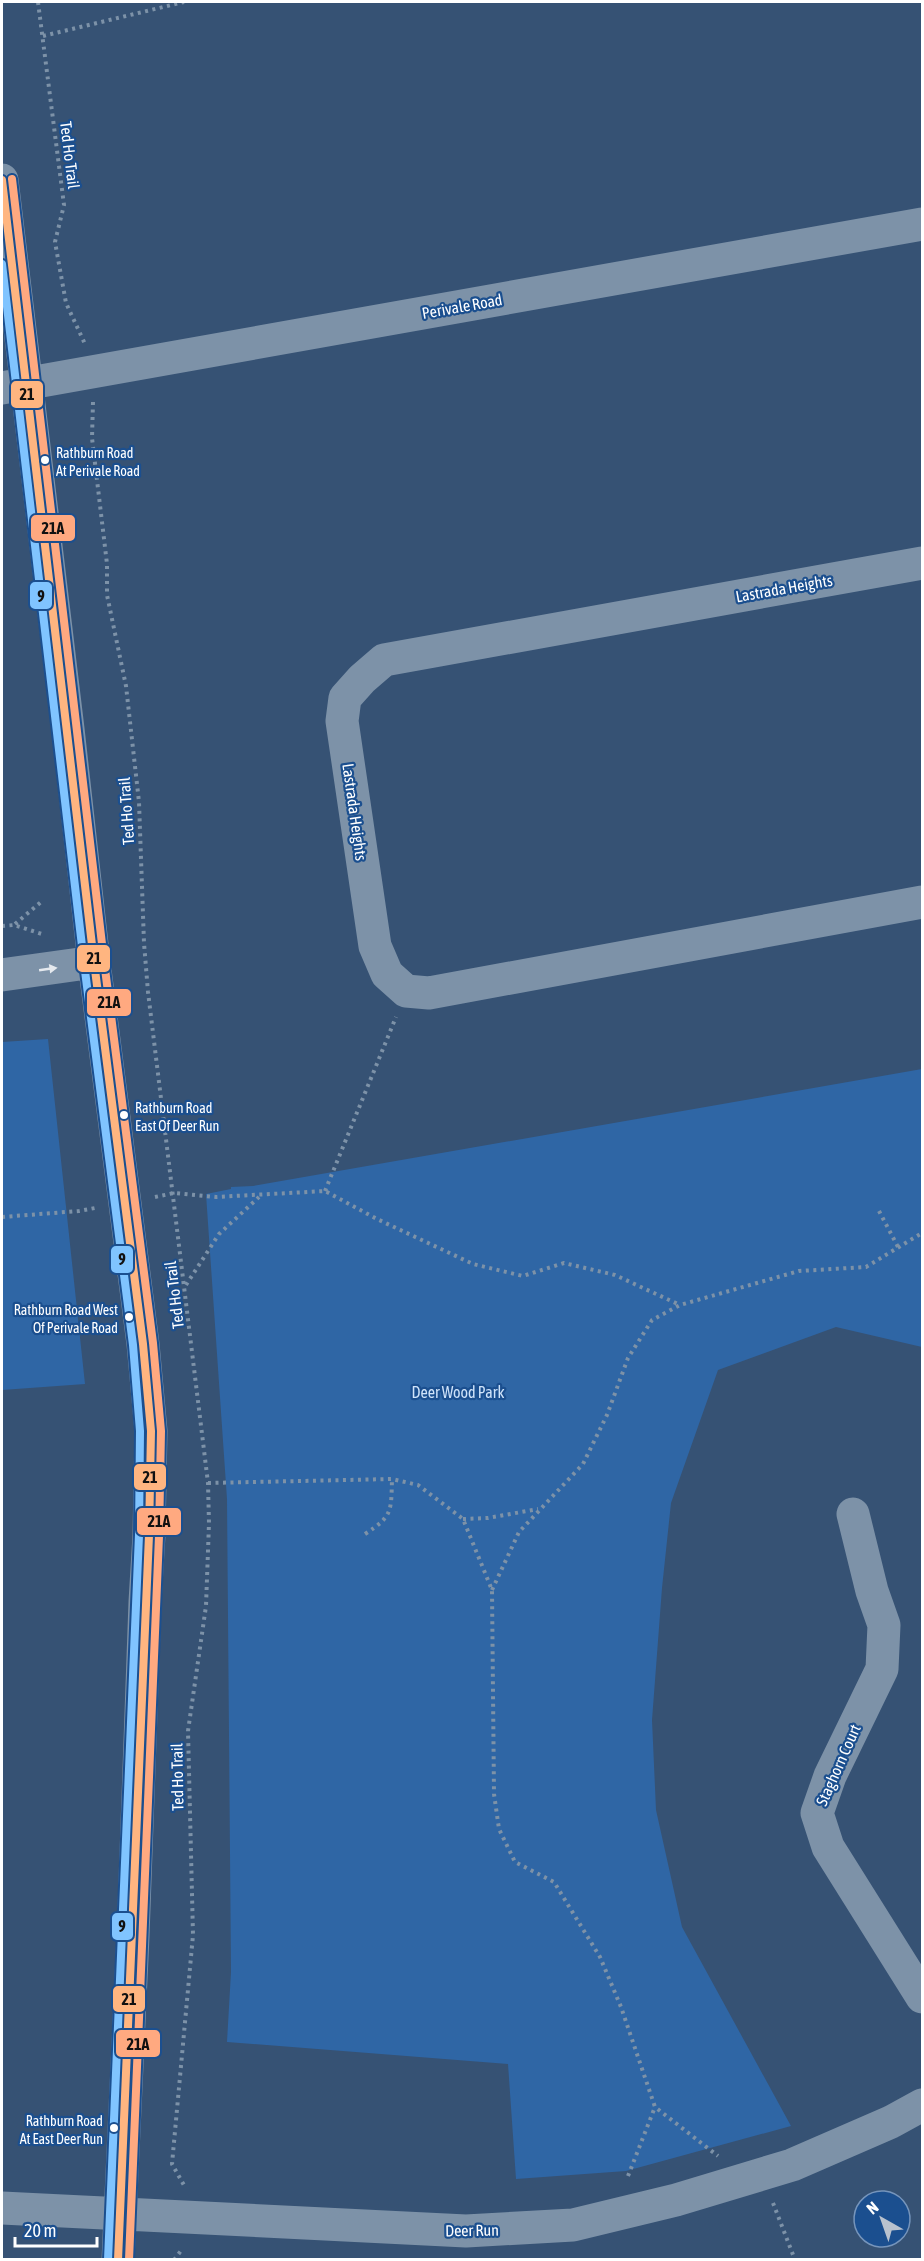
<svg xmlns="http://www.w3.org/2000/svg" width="924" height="2261" viewBox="0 0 924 2261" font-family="'Asap Condensed',sans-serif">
<rect width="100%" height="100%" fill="#365274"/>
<path fill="#2f66a5" d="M48 1039 85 1384 2 1390V1042Z
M922 1069V1347L836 1327 718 1370 671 1503 662 1588 652 1720 656 1810 682 1927 791 2126 626 2171 516 2179 508 2064 227 2042 231 1972 227 1499 206 1194 231 1189V1187L253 1186Z"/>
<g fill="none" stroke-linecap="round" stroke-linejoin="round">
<path stroke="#7d92a8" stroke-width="4" stroke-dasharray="3 4.5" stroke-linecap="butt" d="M38 2 64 205 55 242 66 303 85 344
M43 36 184 2
M93 402 92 438 107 564V595L126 686 139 802 144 943 148 992 208 1483 209 1523 206 1606 188 1731 193 1935 172 2164 185 2187
M15 924 41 902
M2 926 14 925 45 935
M325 1191 396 1017
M155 1197 174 1193 216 1197 325 1191 377 1219 473 1264 523 1276 564 1263 615 1275 680 1305
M879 1211 898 1247
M2 1217 79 1211 95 1208
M186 1285 219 1234 259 1197
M208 1483 392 1479 418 1485 463 1519 492 1590 494 1794 499 1829 515 1862 554 1882 600 1957 621 2007 655 2107 718 2156
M463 1519 488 1518 538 1509
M365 1534C393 1516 391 1511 392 1479
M492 1590 519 1532 583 1464 607 1415 628 1358 652 1320 680 1305 799 1271 866 1267 922 1233
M628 2176 655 2107
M773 2203 795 2260
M174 2260 183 2248"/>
<path stroke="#7d92a8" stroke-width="33" d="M2 180 68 729 94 962 143 1344 151 1431 149 1535 145 1602 133 1936 118 2260
M2 388 922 224
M922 563 384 660 362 679 345 698 342 721 375 946 387 974 406 991 429 993 922 902
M2 975 94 962
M853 1514 872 1591 884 1625 882 1669 830 1776 817 1813 828 1847 922 1997
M2 2208 466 2231 573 2225 676 2200 792 2165 891 2122 922 2105"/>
<g stroke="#1b4f8f" stroke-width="12">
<path id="bus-1" d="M2 180 94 962 143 1344 151 1431 149 1535 118 2260"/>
</g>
<g stroke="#1b4f8f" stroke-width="12">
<path id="bus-2" d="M2 264 84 963 133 1345 140 1431 139 1535 108 2260"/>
</g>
<g stroke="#1b4f8f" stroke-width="12">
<path id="bus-3" d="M12 179 104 961 153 1343 161 1431 159 1536 129 2260"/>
</g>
<use href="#bus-1" stroke="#ffb580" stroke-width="8"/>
<use href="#bus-2" stroke="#80c4ff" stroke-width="8"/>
<use href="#bus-3" stroke="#ffa980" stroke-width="8"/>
</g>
<defs><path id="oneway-solid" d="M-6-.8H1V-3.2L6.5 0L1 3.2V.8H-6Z" transform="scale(1.5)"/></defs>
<use fill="#e5e9ee" href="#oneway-solid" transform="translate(48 969) rotate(-8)"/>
<g fill="#fff" stroke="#1b4f8f" stroke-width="2">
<circle cx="45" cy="460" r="5"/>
<circle cx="124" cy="1115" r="5"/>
<circle cx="129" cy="1317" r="5"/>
<circle cx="114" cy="2128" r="5"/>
</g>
<g text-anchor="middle" stroke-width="4.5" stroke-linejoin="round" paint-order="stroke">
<g font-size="14" fill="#fff" stroke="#1b4f8f" text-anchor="start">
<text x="56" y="458">Rathburn Road<tspan x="56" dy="18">At Perivale Road</tspan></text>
<text x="135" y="1113">Rathburn Road<tspan x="135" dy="18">East Of Deer Run</tspan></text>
<text x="118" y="1315" text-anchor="end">Rathburn Road West<tspan x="118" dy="18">Of Perivale Road</tspan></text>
<text x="103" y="2126" text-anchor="end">Rathburn Road<tspan x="103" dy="18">At East Deer Run</tspan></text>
</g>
<g font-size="16" fill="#fff" stroke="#1b4f8f">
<text transform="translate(70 155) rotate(83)" y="6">Ted Ho Trail</text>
<text transform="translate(462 306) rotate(-10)" y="6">Perivale Road</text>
<text transform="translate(784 588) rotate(-10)" y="6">Lastrada Heights</text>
<text transform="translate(126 811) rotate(-94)" y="6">Ted Ho Trail</text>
<text transform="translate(355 812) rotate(82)" y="6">Lastrada Heights</text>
<text transform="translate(174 1295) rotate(-97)" y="6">Ted Ho Trail</text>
<text transform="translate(838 1765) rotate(-66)" y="6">Staghorn Court</text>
<text transform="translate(177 1777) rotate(-91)" y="6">Ted Ho Trail</text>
<text transform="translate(472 2230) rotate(-1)" y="6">Deer Run</text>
</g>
<g font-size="16" fill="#cfe3fa" stroke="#1b4f8f">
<text x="458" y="1398">Deer Wood Park</text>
</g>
</g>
<g stroke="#1b4f8f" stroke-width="2">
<rect x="10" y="380" width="34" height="29" rx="6" fill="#ffb580"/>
<rect x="30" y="514" width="46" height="28" rx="6" fill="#ffa980"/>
<rect x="29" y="581" width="24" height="29" rx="6" fill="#80c4ff"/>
<rect x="76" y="944" width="35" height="29" rx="6" fill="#ffb580"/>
<rect x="86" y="988" width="46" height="29" rx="6" fill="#ffa980"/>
<rect x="110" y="1245" width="24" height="29" rx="6" fill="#80c4ff"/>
<rect x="133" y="1463" width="34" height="28" rx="6" fill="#ffb580"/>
<rect x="136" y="1507" width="46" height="29" rx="6" fill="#ffa980"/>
<rect x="111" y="1912" width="23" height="29" rx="6" fill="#80c4ff"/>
<rect x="112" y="1985" width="34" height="28" rx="6" fill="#ffb580"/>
<rect x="115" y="2029" width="46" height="29" rx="6" fill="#ffa980"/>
</g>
<g font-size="16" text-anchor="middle" font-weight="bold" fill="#111">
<text x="27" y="400">21</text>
<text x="53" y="534">21A</text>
<text x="41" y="602">9</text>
<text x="94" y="964">21</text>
<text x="109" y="1008">21A</text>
<text x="122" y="1265">9</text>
<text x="150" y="1483">21</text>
<text x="159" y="1527">21A</text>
<text x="122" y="1932">9</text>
<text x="129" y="2005">21</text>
<text x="138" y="2050">21A</text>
</g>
<rect width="924" height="2261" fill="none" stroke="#ffffff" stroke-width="6"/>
<g transform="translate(882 2219) rotate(320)"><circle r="28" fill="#1b4f8f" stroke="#7695bc" stroke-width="1.5"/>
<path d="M0-4.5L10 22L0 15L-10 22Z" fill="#b9c2ce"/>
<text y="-9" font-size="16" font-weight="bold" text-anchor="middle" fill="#ffffff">N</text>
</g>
<path d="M15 2237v9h82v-9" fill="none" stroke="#ffffff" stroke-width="3"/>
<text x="24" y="2237" font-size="18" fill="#ffffff" stroke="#1b4f8f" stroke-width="4.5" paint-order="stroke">20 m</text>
</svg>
